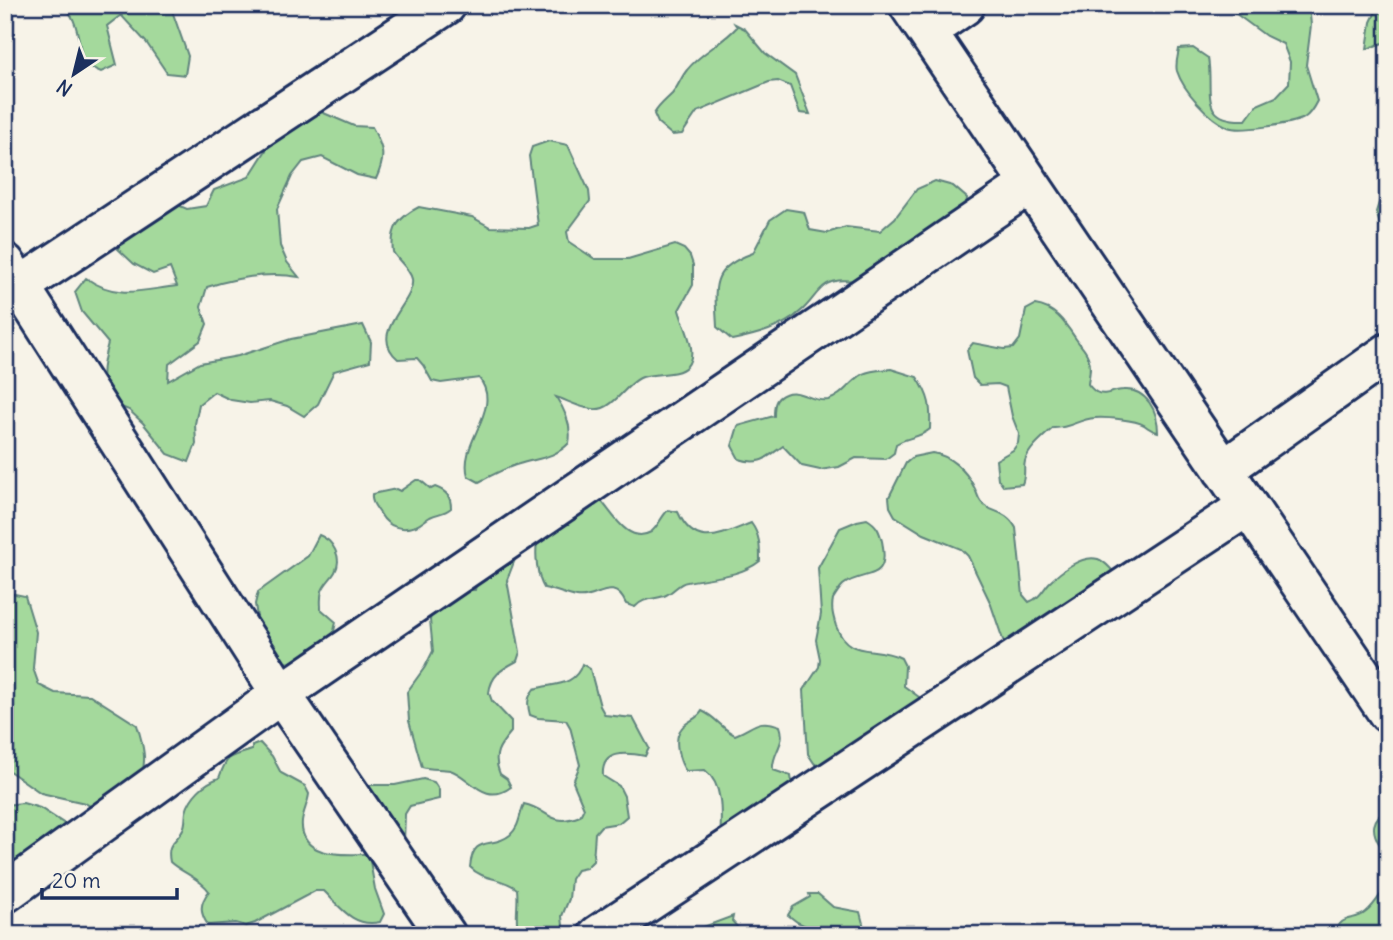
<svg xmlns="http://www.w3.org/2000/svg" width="1393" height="940" viewBox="0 0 1393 940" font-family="Delius,sans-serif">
<rect width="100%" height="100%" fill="#f7f3e8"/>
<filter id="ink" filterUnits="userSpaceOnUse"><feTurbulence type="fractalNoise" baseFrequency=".0143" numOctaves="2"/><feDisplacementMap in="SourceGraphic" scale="14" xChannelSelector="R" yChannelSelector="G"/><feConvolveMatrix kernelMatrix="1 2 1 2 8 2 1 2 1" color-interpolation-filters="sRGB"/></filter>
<g filter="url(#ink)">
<path fill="#a4d99c" stroke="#60847d" stroke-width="2" d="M63 5H170L188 56 185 75 167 73 146 42 121 15 107 26 117 65 101 72 83 64C79 45 79 19 63 5Z
M1224 5H1309L1311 25 1306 65 1317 101C1314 107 1309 115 1304 118 1293 124 1239 132 1228 127 1209 119 1183 90 1177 71 1175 64 1178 56 1179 49L1193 48 1208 58C1214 90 1197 122 1246 120L1257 105 1276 97 1289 83 1290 62 1283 44 1266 36Z
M1379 5H1388V41L1367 49 1371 22Z
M735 24 745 29 765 53 795 75 810 114 800 113 790 86 778 81 769 82 697 112 682 134 672 135 658 123 654 114C659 105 665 101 672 94 678 87 681 77 687 70 701 52 722 44 737 27Z
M319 111 354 126 372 127C384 149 386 157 376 179L357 175 322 157 303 162 292 176 277 209 280 246 287 262 299 277C269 272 235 278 207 287L201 307 207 324 200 341 169 364 168 381 200 363 238 356 291 339 363 325 371 342 370 361 334 371 318 404 304 416 287 406 270 401 250 403 231 400 214 392 199 404 195 424 196 444 189 462 168 454 143 423 129 410 111 403C99 380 101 368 108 343L82 312 75 292 86 278C117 300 142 290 177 286L170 268 153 274 134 264 118 249 125 230 171 202 187 209 206 206 214 190 249 177 270 144Z
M549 141 568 145 589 191 590 201 567 232 569 242 595 259H628L675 245 684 249 690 256 693 265V285L679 310C683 325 699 352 687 366 677 377 653 372 640 378 626 385 617 403 603 408 589 413 569 401 556 397 565 410 572 427 569 443 555 458 538 458 519 464 505 468 492 475 479 482L468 476C458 442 504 409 479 378L441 383 432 381 423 365 417 358 398 359C366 332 416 303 412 279 410 269 398 261 393 252 390 228 399 217 419 207L472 217 490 227 529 228 538 225 529 156 532 147Z
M935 181 953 186 967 198 964 225C934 242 901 265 870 279 857 284 840 276 827 284 816 291 811 303 801 311 783 328 756 335 732 340L717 327C715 285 709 269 753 253L770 220 786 209 804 212 810 230 827 233 846 227 880 231 895 218 917 189Z
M1382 193H1388V249L1376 212Z
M1035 305C1056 308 1065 323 1076 339 1080 345 1086 350 1088 357 1092 366 1089 375 1088 384 1089 386 1094 391 1096 392 1105 397 1114 390 1123 390 1147 388 1158 412 1158 432 1151 431 1150 429 1144 425 1136 420 1105 417 1095 418 1078 419 1070 429 1053 428 1043 437 1029 448 1025 461 1023 469 1026 475 1022 484L1003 486 998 479 996 460 1013 450 1018 443 1019 434 1012 416 1006 387 998 384 980 385 973 378 967 350 973 343 1004 349 1013 348 1020 339 1026 310Z
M891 369 917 377C930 397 931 406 930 429 920 438 907 437 896 444L894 453 886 459 856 458 839 467 820 470 802 466 783 446C766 458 760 466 739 459L732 446 738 426 774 416C774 407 774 398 785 394 800 388 812 403 828 400 843 396 850 381 863 374 871 370 882 370 891 369Z
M932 453C949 455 966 470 974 487 977 492 977 497 981 502 990 514 1005 508 1016 528L1023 595 1029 602C1040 598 1042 591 1049 583 1060 572 1082 554 1098 559 1104 561 1108 566 1112 570L1111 579 1011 646 1003 640 990 602 968 556 961 549 924 534 895 516 890 507 889 497 906 463 913 457Z
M416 480H420L431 489 435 487C446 491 451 496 451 508 444 514 438 513 430 517 425 520 421 524 416 526 402 531 388 527 381 515 376 507 371 503 372 494L396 489 400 491Z
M586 489C592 494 598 498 603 503 614 516 629 544 651 532 658 527 661 517 668 510L678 512C695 550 720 535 751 523 760 535 760 546 760 561 740 577 711 577 687 582 678 583 673 593 664 596 653 600 644 597 635 607L626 604C613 575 596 601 577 597 566 595 556 590 544 588 537 576 535 556 537 542Z
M867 519C877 525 879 530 882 541 891 584 863 569 843 585 839 589 836 594 833 599 831 609 833 616 836 626 849 660 873 644 901 658L905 666 904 686 919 697 920 707 821 768 814 763 808 754 804 690 819 667 820 659 816 640 821 614 818 568 840 528 857 521Z
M319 535C333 540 343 558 335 572 331 579 325 583 322 591 320 597 321 603 321 609L336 622 332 640 306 668 275 659 258 624 255 604 258 592 308 556Z
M514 562 507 580 520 652 517 661C502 669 491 675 489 693L492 701 511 721V732C499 746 492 755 500 774L507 779 511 787C484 807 470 776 450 770 441 768 431 770 422 767L409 721 407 692 425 667 433 651 430 620 434 600 448 590H475L479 571 485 564Z
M5 592 25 596 36 632 33 668 39 685 55 693 90 695 137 725C154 778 140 781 101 813L85 803 41 793 5 768Z
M582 664 590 669 600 706 605 715 633 718 649 748 645 756C626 752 601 750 603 776L619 786 624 796 627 816 619 823 601 826 595 833 593 861 586 868 577 870 571 879 569 899 562 916 564 935H519C514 920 519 905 517 889 503 877 483 881 470 867 473 833 492 850 510 835 520 826 519 815 524 804 549 809 550 828 580 816L584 808 573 782 580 765 570 727 566 720 538 718 530 715C527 704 527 698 534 689 553 683 575 687 582 664Z
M702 711C716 717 722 729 735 735 754 728 757 717 780 726 787 744 771 753 773 770L791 776 794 795 720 842C721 818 725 786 705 770L686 771C679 762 673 739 681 729 686 721 697 720 702 711Z
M260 743 272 756 281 773 305 786 309 794C308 803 303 812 302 821 299 857 340 855 365 854L370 861 375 889 384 914 380 922C354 928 341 908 324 891H315L255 923 246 926 236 923 208 925C199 912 200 903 209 891 200 878 182 873 170 862 166 841 176 844 183 829 186 824 185 817 186 812 190 796 204 783 219 778 228 753 229 758 252 750V746Z
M423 779 434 782 439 790V799L410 806 405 814 404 843 355 785H395Z
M23 803 40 808 71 828 5 893V805Z
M1388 810V849L1380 845C1371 831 1371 818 1388 810Z
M1388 884V935H1334C1342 912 1353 923 1366 912 1375 905 1381 893 1388 884Z
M809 894H818L833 907 860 912 866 935H825L797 922 788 915 793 907 810 897Z
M733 916 732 921 744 935H682Z"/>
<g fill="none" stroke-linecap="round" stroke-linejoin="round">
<g stroke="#1b2f5e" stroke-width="44">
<path id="street" d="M909 5 1388 713
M927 31 965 5
M5 263 281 694 446 935
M5 296 446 5
M1223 470 1388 353
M5 893 281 694 1030 184
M598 935 1248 506"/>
</g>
<use href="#street" stroke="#f7f3e8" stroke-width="38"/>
</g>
</g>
<rect width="1393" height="940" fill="none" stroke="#f7f3e8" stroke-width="28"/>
<rect x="14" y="14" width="1365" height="912" fill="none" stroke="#1b2f5e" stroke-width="2.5" filter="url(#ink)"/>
<g transform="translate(74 74) rotate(215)" stroke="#f7f3e8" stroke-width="5" paint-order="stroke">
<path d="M0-5L12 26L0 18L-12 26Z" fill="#1b2f5e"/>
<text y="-10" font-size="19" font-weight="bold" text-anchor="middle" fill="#1b2f5e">N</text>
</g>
<path d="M42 888v10h135v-10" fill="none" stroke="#1b2f5e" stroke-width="3.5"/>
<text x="52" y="888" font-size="21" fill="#1b2f5e" stroke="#f7f3e8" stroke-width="5" paint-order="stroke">20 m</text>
</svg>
